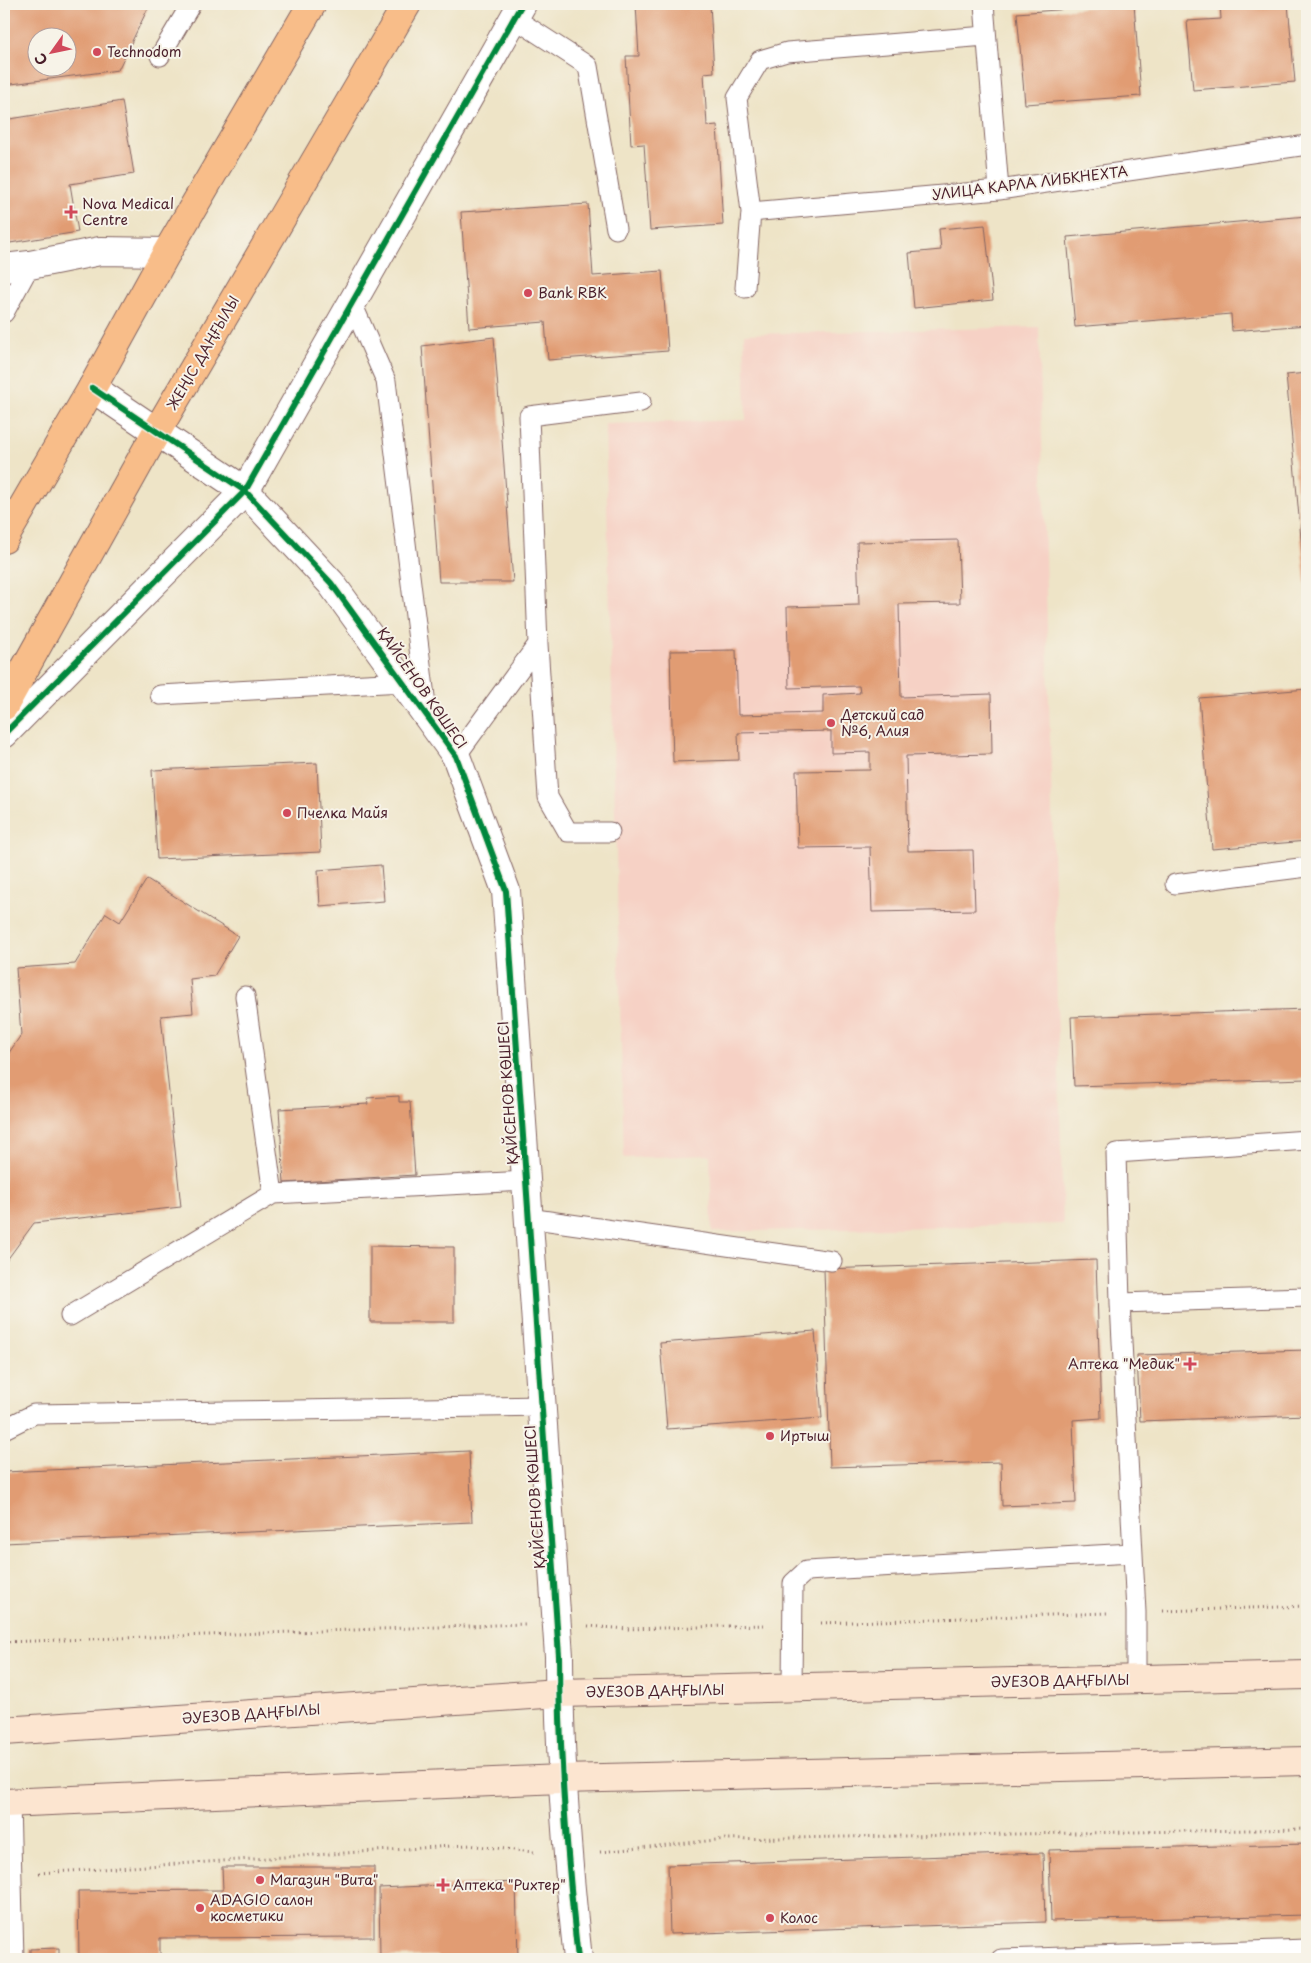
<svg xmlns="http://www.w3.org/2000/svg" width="1311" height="1963" viewBox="0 0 1311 1963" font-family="'Playpen Sans',sans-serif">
<rect width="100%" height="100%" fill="#f7f3e8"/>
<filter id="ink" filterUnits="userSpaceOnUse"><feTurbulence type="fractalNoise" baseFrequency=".02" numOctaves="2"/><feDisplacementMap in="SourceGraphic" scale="10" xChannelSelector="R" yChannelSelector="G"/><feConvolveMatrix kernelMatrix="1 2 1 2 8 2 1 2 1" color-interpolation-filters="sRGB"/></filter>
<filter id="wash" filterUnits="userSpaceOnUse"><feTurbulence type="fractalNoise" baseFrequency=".0096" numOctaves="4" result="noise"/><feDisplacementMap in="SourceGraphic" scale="20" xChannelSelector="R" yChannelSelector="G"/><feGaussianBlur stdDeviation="1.12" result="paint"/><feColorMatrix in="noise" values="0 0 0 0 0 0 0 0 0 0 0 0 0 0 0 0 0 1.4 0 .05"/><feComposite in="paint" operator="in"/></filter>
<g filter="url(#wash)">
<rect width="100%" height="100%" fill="#eee4c7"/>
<path fill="#f6d1c5" d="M1039 327 1063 1224 712 1232 710 1155 624 1158 605 424 746 420 744 334Z"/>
<g id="blocks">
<path fill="#e19c73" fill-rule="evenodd" d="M4 4H150L118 70 4 85ZM38 38H68V68H38Z
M636 4H710L714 72 704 73 707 126 717 125 723 225 650 230 644 144 631 145 626 56H639Z
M1134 4 1141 96 1025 104 1017 13Z
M1220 4H1288L1295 82 1193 90 1187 21 1221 19Z
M122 101 134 174 70 184 78 232 10 243 4 207V120Z
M588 204 593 276 662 271 668 351 548 360 545 322 469 328 461 212Z
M1307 216V325L1232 331 1231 314 1075 327 1067 237Z
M985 225 993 300 914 308 909 253 941 250 939 229Z
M494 337 513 582H439L422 346Z
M1307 373V592L1306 593 1286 375Z
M958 540 960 603 899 604 901 697 991 694 992 754 906 756 908 851 973 850 975 910 872 912 870 847 798 848 796 771 870 770V752L831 753V731L738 733 739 760 673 762 670 651 736 650 738 715 823 713V695L860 693 859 686 789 688 787 607 859 605 857 542Z
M1307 689V841L1212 849 1199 698Z
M317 763 321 852 157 859 152 770Z
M381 865 384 901 320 906 318 870Z
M147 879 238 936 214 976 190 979 193 1013 161 1016 181 1207 34 1223 4 1264V1060L21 1035 16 968 75 964 106 913 120 922Z
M1307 1009V1079L1074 1086 1071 1017Z
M399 1096V1102H410L415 1175 284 1183 279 1109 368 1104 367 1098Z
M370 1246 454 1247V1322H370Z
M1096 1260 1101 1418 1073 1420 1076 1503 1002 1506 1001 1462 830 1467 824 1269Z
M815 1331 822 1418 667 1429 660 1343Z
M1307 1350V1415L1140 1421 1137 1355Z
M469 1451 472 1522 4 1543V1472Z
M1307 1844V1915L1051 1921 1049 1850Z
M1043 1853 1045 1922 670 1934 668 1865Z
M222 1867H374V1937L160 1938V1959H79L78 1891 223 1890Z
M516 1882 518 1959H438V1956L380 1957 379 1888Z
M59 1948V1959H30V1949Z"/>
</g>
</g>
<g filter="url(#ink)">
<use href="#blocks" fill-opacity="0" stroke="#836462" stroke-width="1"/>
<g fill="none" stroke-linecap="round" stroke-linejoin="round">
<g stroke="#836462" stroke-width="21">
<path id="service" d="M984 4 999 190
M514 18 588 66 616 229
M160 56 191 4
M751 212 999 190 1307 145
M745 288 751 212 737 98 760 60 787 52 986 36
M352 303 386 381 427 713
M4 313 30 265
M538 644 548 797 568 832H610
M160 695 403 682
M456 756 538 644 529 416 641 402
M1175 884 1307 867
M245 996 273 1194
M528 1218 832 1261
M1120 1303 1307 1297
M70 1316 273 1194 526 1181
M4 1429 34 1414 542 1406
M1136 1680V1612L1120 1303 1116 1153 1307 1140
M792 1687 793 1583 806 1571 1132 1553
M10 1803 14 1959
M1001 1959 1307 1949"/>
</g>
<g stroke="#836462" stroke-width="30">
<path id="minor" d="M4 268 30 265 100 251 167 252
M92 388 245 491 331 583 456 756 506 891 559 1656C559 1758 567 1858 578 1959
M4 734 245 491 522 4"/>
</g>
<g stroke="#836462" stroke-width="30">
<path id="secondary" d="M4 1731 559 1693 1307 1675
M4 1803 561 1779 1307 1761"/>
</g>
<g stroke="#836462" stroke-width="30">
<path id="primary" d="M4 539 92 388 167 252 312 4
M4 706 157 431 407 4"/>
</g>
<path stroke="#836462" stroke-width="3" stroke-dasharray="1 4" stroke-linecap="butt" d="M1163 1611 1307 1606
M821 1623 1107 1613
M588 1626 628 1629 764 1625
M4 1642 525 1624
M600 1852 726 1839 1307 1829
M39 1873 467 1845 534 1852"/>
<use href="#service" stroke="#fff" stroke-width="19"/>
<use href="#minor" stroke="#fff" stroke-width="28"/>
<use href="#secondary" stroke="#fce5d0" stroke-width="28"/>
<use href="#primary" stroke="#f8bd89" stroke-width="28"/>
<g stroke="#f7f3e8" stroke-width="9">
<path id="cycleway" d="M92 388 245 491 331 583 456 756 506 891 559 1656C559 1758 567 1858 578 1959
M4 734 245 491 522 4"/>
</g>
<use href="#cycleway" stroke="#00873e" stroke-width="6"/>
</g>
</g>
<g fill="#d1495b" stroke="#f7f3e8" stroke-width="2">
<circle cx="97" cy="52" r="5"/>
<path d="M68.5 204.5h5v5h5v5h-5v5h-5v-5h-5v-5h5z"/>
<circle cx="528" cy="293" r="5"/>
<circle cx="831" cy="723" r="5"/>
<circle cx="287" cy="813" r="5"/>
<path d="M1187.5 1356.5h5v5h5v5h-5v5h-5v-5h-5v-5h5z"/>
<circle cx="770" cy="1436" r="5"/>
<circle cx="260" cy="1880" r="5"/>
<path d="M440.5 1877.5h5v5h5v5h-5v5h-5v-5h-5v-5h5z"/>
<circle cx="200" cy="1908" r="5"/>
<circle cx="770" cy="1918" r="5"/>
</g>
<g text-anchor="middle" stroke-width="4" stroke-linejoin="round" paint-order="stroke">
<g font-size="14" fill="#4a1f2b" stroke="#f7f3e8" text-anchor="start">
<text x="107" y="57">Technodom</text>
<text x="82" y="209">Nova Medical<tspan x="82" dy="16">Centre</tspan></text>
<text x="538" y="298">Bank RBK</text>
<text x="841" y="720">Детский сад<tspan x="841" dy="16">№6, Алия</tspan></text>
<text x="297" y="818">Пчелка Майя</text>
<text x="1180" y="1369" text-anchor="end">Аптека "Медик"</text>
<text x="780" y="1441">Иртыш</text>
<text x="270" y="1885">Магазин "Вита"</text>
<text x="453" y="1890">Аптека "Рихтер"</text>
<text x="210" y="1905">ADAGIO салон<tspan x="210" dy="16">косметики</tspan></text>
<text x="780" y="1923">Колос</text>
</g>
<g font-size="14" fill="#4a1f2b" stroke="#f7f3e8">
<text transform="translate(1030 183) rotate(-7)" y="5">УЛИЦА КАРЛА ЛИБКНЕХТА</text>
<text transform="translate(203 353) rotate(-60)" y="5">ЖЕҢІС ДАҢҒЫЛЫ</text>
<text transform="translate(422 688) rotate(55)" y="5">ҚАЙСЕНОВ КӨШЕСІ</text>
<text transform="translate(508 1093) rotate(-94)" y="5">ҚАЙСЕНОВ КӨШЕСІ</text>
<text transform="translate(535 1497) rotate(-94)" y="5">ҚАЙСЕНОВ КӨШЕСІ</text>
<text transform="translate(1060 1681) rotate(-1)" y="5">ӘУЕЗОВ ДАҢҒЫЛЫ</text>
<text transform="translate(655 1691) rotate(-1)" y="5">ӘУЕЗОВ ДАҢҒЫЛЫ</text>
<text transform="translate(251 1714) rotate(-4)" y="5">ӘУЕЗОВ ДАҢҒЫЛЫ</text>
</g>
</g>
<rect width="1311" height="1963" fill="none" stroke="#f7f3e8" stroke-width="20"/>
<g transform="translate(52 52) rotate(237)"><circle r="24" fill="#f7f3e8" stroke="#b29e9c"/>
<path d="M0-4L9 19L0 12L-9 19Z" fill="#d1495b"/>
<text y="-8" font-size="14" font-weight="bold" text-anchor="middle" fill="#4a1f2b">С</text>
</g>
</svg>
